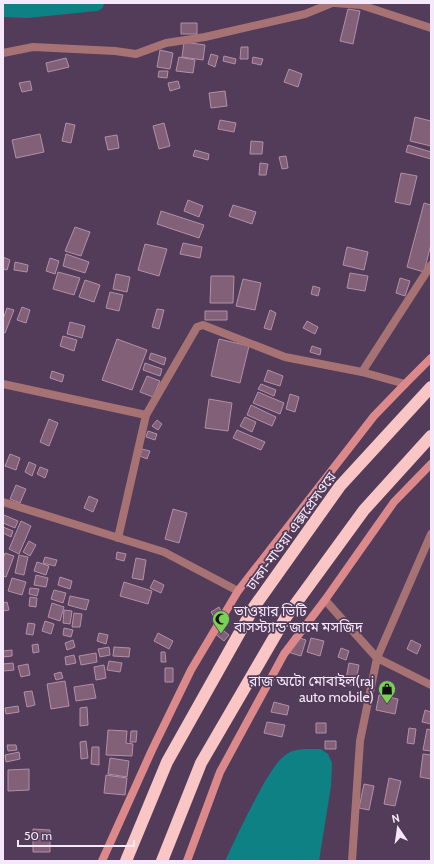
<svg xmlns="http://www.w3.org/2000/svg" width="434" height="864" viewBox="0 0 434 864" font-family="Cabin,'Noto Sans Bengali',sans-serif">
<rect width="100%" height="100%" fill="#523c59"/>
<path fill="#0d8183" d="M311 749H321L328 754 332 763 331 786 319 861H225C237 835 250 808 264 783 271 773 276 761 287 754 294 749 303 749 311 749Z"/>
<g fill="none" stroke-linecap="round" stroke-linejoin="round">
<path stroke="#0d8183" stroke-width="16" d="M3 9 27 10 96 3"/>
</g>
<path fill="#816078" stroke="#b38fa8" d="M348 9 360 11 353 44 340 41Z
M181 23H197V34H181Z
M184 42 205 45 203 60 182 57Z
M241 47H248V59H240Z
M160 50 173 53 170 69 157 67Z
M211 54 218 56 215 67 208 64Z
M224 56 236 59 235 64 223 61Z
M179 57 195 60 193 73 176 71Z
M253 57 263 59 261 65 252 63Z
M66 58 69 67 48 72 46 63Z
M289 69 302 74 298 87 284 82Z
M159 71H168L167 78 158 77Z
M30 81 32 90 22 92 19 83Z
M178 81 180 88 170 91 168 83Z
M225 91 227 106 211 108 209 93Z
M415 117 431 121V146L410 141Z
M220 120 236 123 234 132 218 129Z
M66 123 75 125 71 143 62 141Z
M164 123 170 146 159 149 153 126Z
M40 134 44 152 16 158 12 140Z
M117 135 119 148 108 150 105 137Z
M251 141 263 142 262 154H250Z
M408 145 431 152V159L406 152Z
M195 150 209 154 208 160 193 156Z
M286 156 288 168 282 169 279 157Z
M260 163 268 164 266 175H259Z
M401 173 417 176 410 205 395 202Z
M188 200 203 206 199 217 184 211Z
M424 203 431 205V244L424 272 407 267Z
M233 205 256 212 252 224 229 216Z
M161 211 204 225 199 238 157 224Z
M75 227 90 232 81 256 65 251Z
M183 243 202 247 200 258 180 254Z
M145 244 167 249 159 276 138 270Z
M347 247 368 252 364 270 343 265Z
M66 254 89 262 85 273 63 266Z
M3 257 10 260 7 270 3 269Z
M50 258 59 261 55 274 46 271Z
M15 262 28 265 27 272 14 270Z
M58 272 80 278 74 295 53 289Z
M350 273 368 276 365 291 347 288Z
M116 274 130 277 127 292 113 289Z
M211 276H234L233 303H210Z
M400 278 410 281 405 296 396 293Z
M243 279 261 283 255 310 236 306Z
M85 280 100 285 94 302 79 297Z
M313 286 320 288 318 296 311 294Z
M110 292 123 295 119 311 106 308Z
M22 307 30 310 26 323 17 320Z
M7 308 14 310 5 333 3 332V319Z
M157 309 164 310 159 329 152 327Z
M270 310 276 313 271 330 264 328Z
M205 311H227V320H205Z
M307 321 318 327 315 334 303 328Z
M70 322 85 326 82 338 67 334Z
M63 336 77 340 74 351 60 346Z
M117 339 147 350 132 390 102 380Z
M219 339 249 346 240 383 211 376Z
M312 346 321 349 320 355 310 352Z
M151 353 166 358 164 365 149 359Z
M145 363 162 369 160 376 143 370Z
M268 370 283 376 280 386 264 381Z
M52 371 64 375 62 382 50 378Z
M147 376 160 381 153 397 140 392Z
M261 384 276 390 274 396 258 389Z
M258 392 284 403 280 414 253 403Z
M290 394 299 397 295 412 286 409Z
M209 399 232 403 228 431 205 428Z
M251 405 276 417 272 426 247 415Z
M245 417 256 422 252 432 240 426Z
M49 419 58 423 49 446 40 442Z
M157 420 162 424 158 430 152 426Z
M237 430 265 442 261 450 233 438Z
M148 431 157 434 155 440 146 437Z
M142 449 150 451 147 459 140 456Z
M10 454 20 458 16 470 5 466Z
M29 462 36 465 32 476 25 472Z
M40 467 48 470 45 478 37 474Z
M16 485 26 489 20 503 10 499Z
M89 496 98 500 93 512 84 508Z
M173 509 187 513 179 543 165 539Z
M4 515 18 521 15 528 3 523V517Z
M21 521 31 526 19 554 9 549Z
M3 527 13 531 11 537 3 533Z
M29 541 36 545 30 556 23 552Z
M117 552 126 554 124 561 116 559Z
M5 553 14 556 6 577 3 576V559Z
M19 555 28 557 24 575 15 573Z
M45 557 57 560 55 566 43 563Z
M136 558 146 560 143 580 132 578Z
M37 562 49 566 46 575 34 571Z
M36 575 48 578 46 587 34 585Z
M60 577 72 581 70 589 58 585Z
M12 578 26 582 22 595 8 591Z
M154 580 164 585 161 593 150 588Z
M124 582 152 591 148 604 120 596Z
M30 588 39 589 37 596 29 594Z
M54 590 66 593 63 603 51 599Z
M70 596 89 600 86 610 68 605Z
M30 597 37 598 36 607 29 606Z
M7 602 9 610 3 611V603Z
M52 603 64 607 60 621 48 617Z
M219 607 222 613 214 617 211 612Z
M64 610 72 611 70 624 63 623Z
M74 613 82 614 80 627H72Z
M45 621 54 624 51 634 42 631Z
M28 623 35 624 33 635 26 634Z
M219 627 229 635 224 641 214 633Z
M64 628 73 630 71 637 63 635Z
M99 633 108 635 106 644 97 641Z
M158 633 173 641 169 649 154 641Z
M293 636 306 640 301 656 288 652Z
M311 638 324 641 320 656 307 652Z
M73 640 75 647 67 650 65 643Z
M411 640 421 645 417 654 407 649Z
M38 644 39 652 33 653 32 645Z
M109 647 110 655 100 657 98 649Z
M114 647 130 648 129 657 113 656Z
M341 648 349 651 346 660 338 657Z
M12 650V656L3 657V651Z
M161 652H165L166 662H161Z
M96 653 97 662 81 665 79 656Z
M74 655 76 663 66 665 65 657Z
M109 661 122 663 120 672 107 670Z
M13 663 14 670 3 671V664Z
M349 663 359 665 355 686 345 684Z
M28 664 30 675 21 677 18 666Z
M104 665 106 678 96 680 94 667Z
M165 668H173V682H165Z
M61 672 63 678 56 680 54 674Z
M65 681 69 706 51 709 47 684Z
M93 684 96 698 76 701 74 687Z
M32 691 35 705 27 707 24 692Z
M379 695 398 699 395 714 376 710Z
M274 702 289 706 287 715 271 712Z
M18 706 19 712 6 714 5 708Z
M87 707 88 725 80 726V708Z
M425 710 431 712V724L422 722Z
M267 722 285 725 282 737 264 733Z
M316 723H326V733H316Z
M409 728 416 729 414 744 407 743Z
M427 729 431 730V751L423 750Z
M108 730 127 731 126 743 133 744 132 756 106 755Z
M131 731H137L136 742H130Z
M86 741 88 758 81 759 80 742Z
M325 741H336V749H325Z
M7 745H16L17 750 8 751Z
M92 747H99V765L91 764Z
M19 752 20 759 6 762 5 755Z
M423 754 431 755V779L420 777Z
M110 758 129 761 127 777 108 774Z
M29 769V790L8 791V770Z
M106 775 127 778 125 795 104 793Z
M389 778 401 781 395 806 384 804Z
M364 784 374 786 369 810 359 808Z
M33 829 50 830V852H33Z"/>
<g fill="none" stroke-linecap="round" stroke-linejoin="round">
<path stroke="#a77273" stroke-width="8" d="M335 3 361 5 431 28
M3 53 33 47 115 51 136 54 166 43 205 37 305 14 332 3
M362 372 431 265
M3 384 146 415 118 538
M146 415 197 327 203 325 285 357 362 372 405 384
M3 502 164 552 238 591
M325 600 377 658 431 685
M352 861 360 741 377 658 431 534"/>
<path stroke="#dc898c" stroke-width="8" d="M102 861 152 750 191 670 238 591 374 416 405 384 431 358
M187 861 220 772 284 654 325 600 394 502 431 464"/>
<path stroke="#fac5c5" stroke-width="12" d="M126 861 167 762 254 607 340 486 431 387
M162 861 201 763 286 617 364 510 431 436"/>
</g>
<defs>
<g id="mosque-pin" transform="scale(0.9)"><path d="M0 17L-7.5 6A9.5 9.5 0 1 1 7.5 6Z" fill="#7bd156" stroke="#523c59"/><path d="M3.5-4.9A6 6 0 1 0 3.5 4.9A5 5 0 1 1 3.5-4.9Z" fill="#111"/></g>
<g id="shop-pin" transform="scale(0.9)"><path d="M0 17L-7.5 6A9.5 9.5 0 1 1 7.5 6Z" fill="#7bd156" stroke="#523c59"/><path d="M-5-2.5h2.3a2.7 3.5 0 0 1 5.4 0H5L5.5 6h-11ZM-1.5-2.5h3a1.5 2.3 0 0 0-3 0Z" fill="#111"/></g>
</defs>
<g fill-rule="evenodd">
<use href="#mosque-pin" x="221" y="619"/>
<use href="#shop-pin" x="387" y="689"/>
</g>
<g text-anchor="middle" stroke-width="3.5" stroke-linejoin="round" paint-order="stroke">
<g font-size="14" fill="#f5e8fa" stroke="#523c59">
<text transform="translate(291 531) rotate(-54)" y="5">ঢাকা-মাওয়া এক্সপ্রেসওয়ে</text>
</g>
<g font-size="14" fill="#f5e8fa" stroke="#523c59" text-anchor="start">
<text x="234" y="616">ভাওয়ার ভিটি<tspan x="234" dy="16">বাসস্ট্যান্ড জামে মসজিদ</tspan></text>
<text x="374" y="686" text-anchor="end">রাজ অটো মোবাইল(raj<tspan x="374" dy="16">auto mobile)</tspan></text>
</g>
</g>
<rect width="434" height="864" fill="none" stroke="#f5e8fa" stroke-width="8"/>
<g transform="translate(398 828) rotate(347)" stroke="#523c59" stroke-width="3" paint-order="stroke">
<path d="M0-3L7 15L0 10L-7 15Z" fill="#f5e8fa"/>
<text y="-6" font-size="11" font-weight="bold" text-anchor="middle" fill="#f5e8fa">N</text>
</g>
<path d="M18 840v6h116v-6" fill="none" stroke="#f5e8fa" stroke-width="2"/>
<text x="24" y="840" font-size="12" fill="#f5e8fa" stroke="#523c59" stroke-width="3" paint-order="stroke">50 m</text>
</svg>
